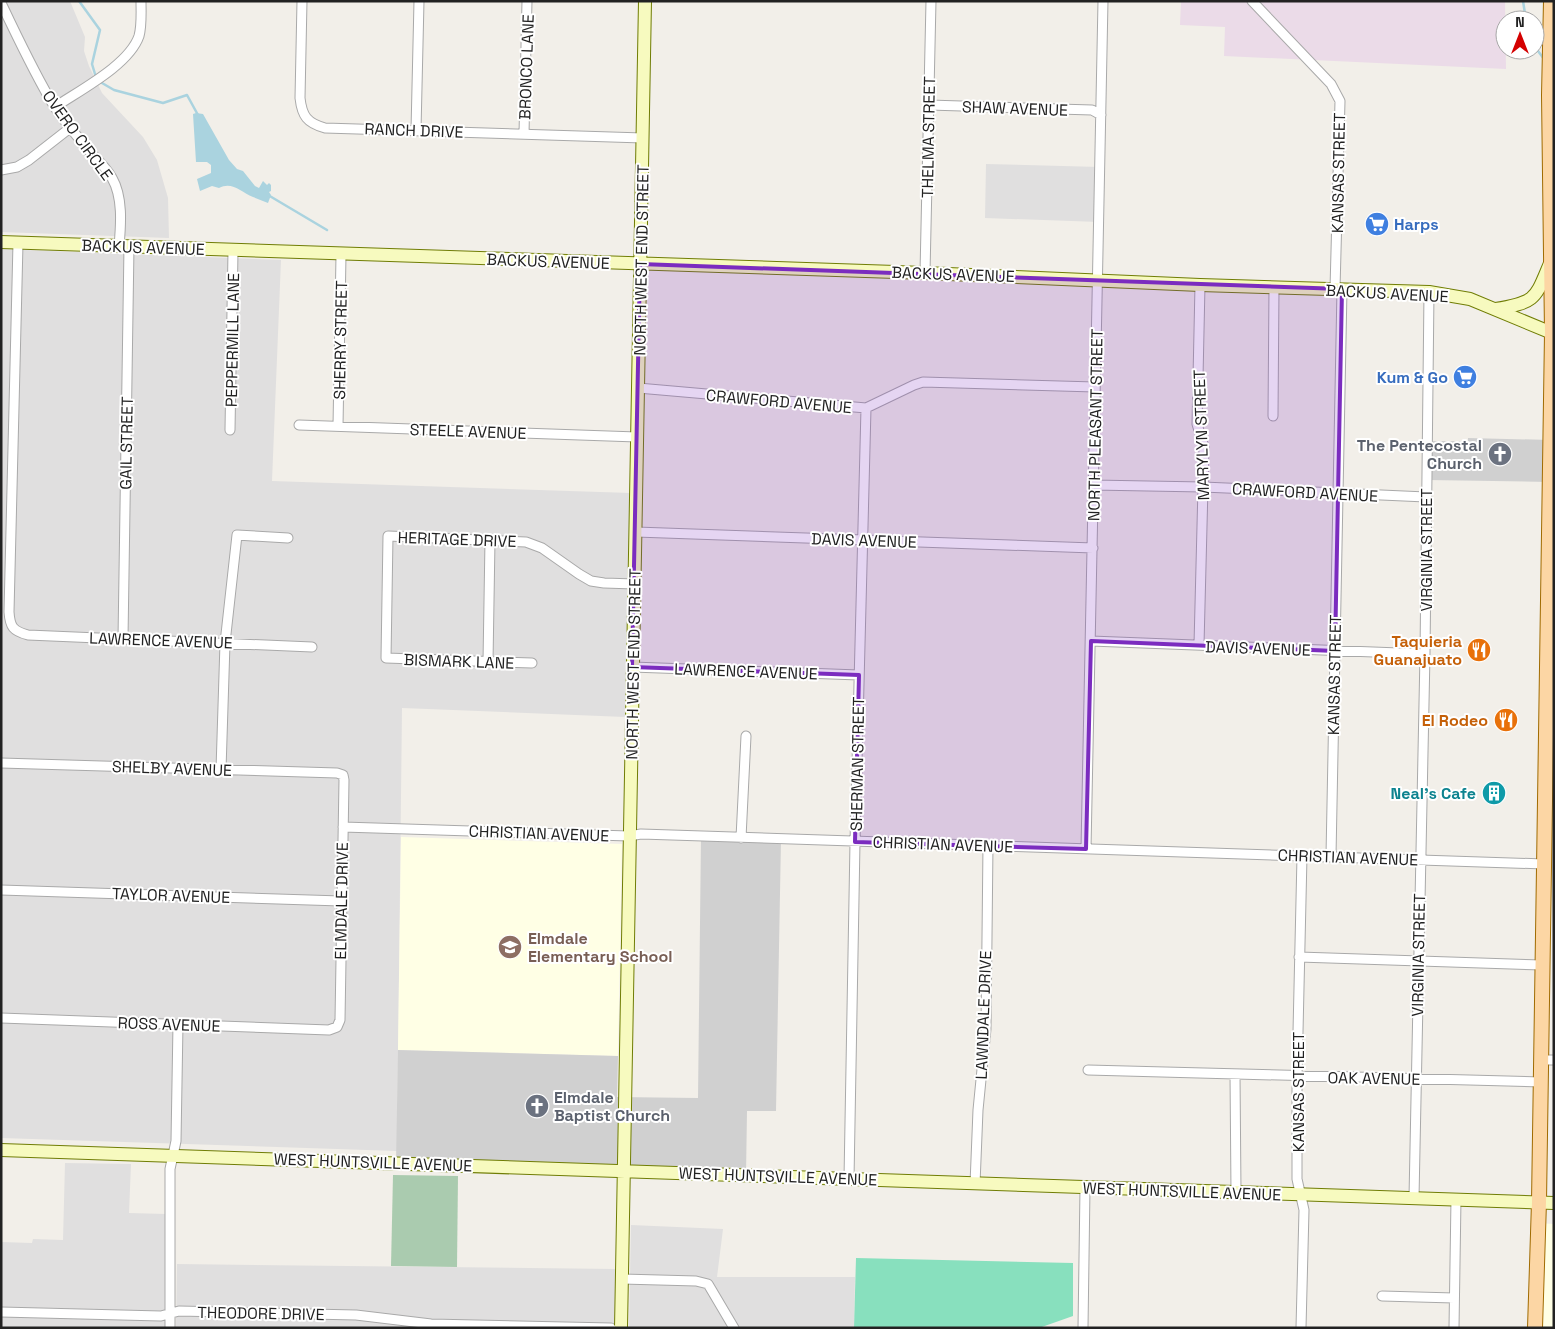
<svg xmlns="http://www.w3.org/2000/svg" width="1555" height="1329" viewBox="0 0 1555 1329" font-family="'Space Grotesk',sans-serif">
<rect width="100%" height="100%" fill="#f2efe9"/>
<path fill="#e0dfdf" d="M1 1H70L85 37 84 51 89 66 102 93 143 137 157 160 168 198 169 238 1 232Z
M986 164 1100 167 1099 222 985 218Z
M1 249 281 260 272 481 631 493 625 717 402 708 397 1151 1 1138Z
M65 1163 131 1164 129 1213 166 1214 165 1328H1V1242L32 1243 33 1239 63 1240Z
M631 1225 723 1229 717 1277H855L854 1328H629Z
M177 1264 616 1269 615 1328H176Z"/>
<path fill="#ebdbe8" d="M1181 1H1505L1506 69 1224 56 1225 27 1180 25Z"/>
<path fill="#ffffe5" d="M401 837 622 844 618 1056 398 1050Z
M1538 1223 1554 1224V1328H1535Z"/>
<path fill="#d0d0d0" d="M1468 438 1551 440 1550 482 1427 480V441H1468Z
M701 836 781 839 776 1111H747L746 1175 396 1163 398 1050 618 1056 617 1097 698 1098Z"/>
<path fill="#aacbaf" d="M393 1175 458 1176 457 1267 391 1266Z"/>
<path fill="#88e0be" d="M856 1258 1073 1263V1316L1039 1328H854Z"/>
<path fill="#aad3df" d="M196 113 203 114 229 160 237 169 243 171 255 186 259 188 263 181 267 185 269 183 271 185V191L269 192 271 195 268 203C263 201 258 199 253 197 241 192 232 181 219 188L212 186 200 191 197 179 211 173V165L207 162H196L193 114Z"/>
<g fill="none" stroke-linecap="round" stroke-linejoin="round">
<path stroke="#aad3df" stroke-width="2.5" d="M79 1 100 30 92 64 95 74
M1523 1 1526 20
M1535 47 1544 59
M102 83 114 90 163 103 187 95 198 115
M268 195 327 230"/>
<g stroke="#a9a9a9" stroke-width="11">
<path id="street" d="M302 1 300 98C302 116 307 123 325 128L643 138
M1252 1 1331 84 1340 101 1335 289
M1 3C18 38 34 73 54 106 65 123 79 138 92 154 99 161 107 169 112 178 123 197 121 224 119 246
M929 105 1092 110 1101 115
M55 107C80 90 129 65 139 36 142 25 141 12 141 1
M416 130 419 1
M524 134 527 1
M1 170 17 167 29 160 70 128
M18 243 9 612C10 627 13 631 28 635L312 647
M925 273 931 1
M638 388 866 408 914 385 923 382 1095 387
M1273 416 1274 287
M299 425 637 437
M338 426 341 255
M230 430 233 251
M1093 485 1203 487 1426 497
M636 532 1093 548
M123 639 129 246
M1091 641 1425 654
M1199 645 1204 447 1197 424 1200 285
M488 662 490 540
M532 663 386 658 388 536 526 542 542 548 579 574 591 581 604 583 635 584
M632 667 859 675
M1 763 337 773 343 775 344 780 340 1020 337 1027 329 1030 1 1018
M221 770 225 643 237 535 288 538
M343 827 629 836 641 834 1544 864
M741 838 746 736
M1086 849C1093 566 1096 284 1103 1
M1331 856 1342 289
M1 890 341 901
M1299 957 1542 965
M1541 1060H1554
M1088 1070 1541 1082
M1235 1074 1236 1192
M849 1179 855 842 866 408
M975 1184 978 1110 986 1029 988 845
M1414 1198 1425 654 1429 292
M622 1279 696 1281 708 1284 734 1328
M1382 1296 1454 1298
M1 1312 161 1316 179 1311 356 1315 431 1324 611 1328
M170 1328V1169L176 1141 178 1024
M1083 1328 1085 1188
M1301 1328 1304 1210 1297 1179V1076L1302 856
M1454 1328 1456 1199"/>
</g>
<g stroke="#707d05" stroke-width="14">
<path id="secondary" d="M1 242 925 273 1200 285 1429 292 1470 299 1552 333
M1496 309C1538 302 1535 298 1551 261
M1 1150 1554 1203
M621 1328 645 1"/>
</g>
<g stroke="#a06b00" stroke-width="16">
<path id="primary" d="M1535 1328 1539 1202 1552 333 1549 95 1551 1"/>
</g>
<use href="#street" stroke="#fff" stroke-width="9"/>
<use href="#secondary" stroke="#f7fabf" stroke-width="12"/>
<use href="#primary" stroke="#fcd6a4" stroke-width="14"/>
</g>
<path fill="#7b2cbf" fill-opacity="0.2" stroke="#7b2cbf" stroke-width="4" stroke-linejoin="round" d="M640 264 1342 289 1335 651 1091 641 1086 849 855 842 859 675 632 667Z"/>
<defs>
<g id="supermarket-disc" transform="scale(1.25)"><circle r="9.5" fill="#3f7fe0" stroke="#fff"/><path d="M-6-5.5h2.5l.6 2H6L4.5 2H-2.5L-4.4-4H-6ZM-1.5 3.2a1.3 1.3 0 1 0 .1 0ZM3 3.2a1.3 1.3 0 1 0 .1 0Z" fill="#fff"/></g>
<g id="church-disc" transform="scale(1.25)"><circle r="9.5" fill="#6b7280" stroke="#fff"/><path d="M-1.2-6h2.4v3.5h3.3v2.4h-3.3V6h-2.4V-.1h-3.3v-2.4h3.3Z" fill="#fff"/></g>
<g id="restaurant-disc" transform="scale(1.25)"><circle r="9.5" fill="#e8710a" stroke="#fff"/><path d="M-5-6h1v4h1v-4h1v4h1v-4h1v5L-1.5 .5V6h-2V.5L-5-1ZM5-6V6H3V1.5H1.5Q1.5-4 5-6Z" fill="#fff"/></g>
<g id="building-disc" transform="scale(1.25)"><circle r="9.5" fill="#0f9aa8" stroke="#fff"/><path d="M-4-6H4V6H1V3H-1V6H-4ZM-2.5-4.3h1.7v1.8h-1.7ZM.8-4.3h1.7v1.8H.8ZM-2.5-1h1.7V.8h-1.7ZM.8-1h1.7V.8H.8Z" fill="#fff"/></g>
<g id="school-disc" transform="scale(1.25)"><circle r="9.5" fill="#8d6e63" stroke="#fff"/><path d="M0-5L7-2L0 1L-7-2ZM-4 1L0 2.5L4 1V4Q0 6-4 4Z" fill="#fff"/></g>
</defs>
<g fill-rule="evenodd">
<use href="#supermarket-disc" x="1377" y="224"/>
<use href="#supermarket-disc" x="1465" y="377"/>
<use href="#church-disc" x="1500" y="454"/>
<use href="#restaurant-disc" x="1479" y="650"/>
<use href="#restaurant-disc" x="1506" y="720"/>
<use href="#building-disc" x="1494" y="793"/>
<use href="#school-disc" x="510" y="947"/>
<use href="#church-disc" x="537" y="1106"/>
</g>
<g text-anchor="middle" stroke-width="4" stroke-linejoin="round" paint-order="stroke">
<g font-size="16" fill="#222" stroke="#fff">
<text transform="translate(526 67) rotate(-88)" y="6">BRONCO LANE</text>
<text transform="translate(1015 108) rotate(2)" y="6">SHAW AVENUE</text>
<text transform="translate(414 130) rotate(2)" y="6">RANCH DRIVE</text>
<text transform="translate(78 135) rotate(54)" y="6">OVERO CIRCLE</text>
<text transform="translate(928 137) rotate(-89)" y="6">THELMA STREET</text>
<text transform="translate(1338 173) rotate(-89)" y="6">KANSAS STREET</text>
<text transform="translate(143 247) rotate(2)" y="6">BACKUS AVENUE</text>
<text transform="translate(641 260) rotate(-89)" y="6">NORTH WEST END STREET</text>
<text transform="translate(548 261) rotate(2)" y="6">BACKUS AVENUE</text>
<text transform="translate(953 274) rotate(2)" y="6">BACKUS AVENUE</text>
<text transform="translate(1387 293) rotate(3)" y="6">BACKUS AVENUE</text>
<text transform="translate(232 340) rotate(-89)" y="6">PEPPERMILL LANE</text>
<text transform="translate(340 340) rotate(-89)" y="6">SHERRY STREET</text>
<text transform="translate(779 401) rotate(5)" y="6">CRAWFORD AVENUE</text>
<text transform="translate(1095 425) rotate(-89)" y="6">NORTH PLEASANT STREET</text>
<text transform="translate(468 431) rotate(2)" y="6">STEELE AVENUE</text>
<text transform="translate(1201 435) rotate(-92)" y="6">MARYLYN STREET</text>
<text transform="translate(126 443) rotate(-89)" y="6">GAIL STREET</text>
<text transform="translate(1305 492) rotate(3)" y="6">CRAWFORD AVENUE</text>
<text transform="translate(457 539) rotate(2)" y="6">HERITAGE DRIVE</text>
<text transform="translate(864 540) rotate(2)" y="6">DAVIS AVENUE</text>
<text transform="translate(1426 550) rotate(-90)" y="6">VIRGINIA STREET</text>
<text transform="translate(161 640) rotate(2)" y="6">LAWRENCE AVENUE</text>
<text transform="translate(1258 648) rotate(2)" y="6">DAVIS AVENUE</text>
<text transform="translate(459 661) rotate(2)" y="6">BISMARK LANE</text>
<text transform="translate(633 664) rotate(-89)" y="6">NORTH WEST END STREET</text>
<text transform="translate(746 671) rotate(2)" y="6">LAWRENCE AVENUE</text>
<text transform="translate(1334 675) rotate(-89)" y="6">KANSAS STREET</text>
<text transform="translate(857 764) rotate(-89)" y="6">SHERMAN STREET</text>
<text transform="translate(172 768) rotate(2)" y="6">SHELBY AVENUE</text>
<text transform="translate(539 833) rotate(2)" y="6">CHRISTIAN AVENUE</text>
<text transform="translate(943 844) rotate(2)" y="6">CHRISTIAN AVENUE</text>
<text transform="translate(1348 857) rotate(2)" y="6">CHRISTIAN AVENUE</text>
<text transform="translate(171 895) rotate(2)" y="6">TAYLOR AVENUE</text>
<text transform="translate(341 901) rotate(-89)" y="6">ELMDALE DRIVE</text>
<text transform="translate(1418 955) rotate(-89)" y="6">VIRGINIA STREET</text>
<text transform="translate(983 1015) rotate(-88)" y="6">LAWNDALE DRIVE</text>
<text transform="translate(169 1024) rotate(2)" y="6">ROSS AVENUE</text>
<text transform="translate(1374 1078) rotate(1)" y="6">OAK AVENUE</text>
<text transform="translate(1298 1092) rotate(-90)" y="6">KANSAS STREET</text>
<text transform="translate(373 1162) rotate(2)" y="6">WEST HUNTSVILLE AVENUE</text>
<text transform="translate(778 1176) rotate(2)" y="6">WEST HUNTSVILLE AVENUE</text>
<text transform="translate(1182 1191) rotate(2)" y="6">WEST HUNTSVILLE AVENUE</text>
<text transform="translate(261 1313) rotate(1)" y="6">THEODORE DRIVE</text>
</g>
<g font-size="16" font-weight="bold" fill="#366cbe" stroke="#fff" text-anchor="start">
<text x="1394" y="230">Harps</text>
<text x="1448" y="383" text-anchor="end">Kum &amp; Go</text>
</g>
<g font-size="16" font-weight="bold" fill="#5b616d" stroke="#fff" text-anchor="end">
<text x="1482" y="451">The Pentecostal<tspan x="1482" dy="18">Church</tspan></text>
<text x="554" y="1103" text-anchor="start">Elmdale<tspan x="554" dy="18">Baptist Church</tspan></text>
</g>
<g font-size="16" font-weight="bold" fill="#c56008" stroke="#fff" text-anchor="end">
<text x="1462" y="647">Taquieria<tspan x="1462" dy="18">Guanajuato</tspan></text>
<text x="1488" y="726">El Rodeo</text>
</g>
<g font-size="16" font-weight="bold" fill="#0d838f" stroke="#fff" text-anchor="end">
<text x="1476" y="799">Neal's Cafe</text>
</g>
<g font-size="16" font-weight="bold" fill="#785e54" stroke="#fff" text-anchor="start">
<text x="528" y="944">Elmdale<tspan x="528" dy="18">Elementary School</tspan></text>
</g>
</g>
<rect width="1555" height="1329" fill="none" stroke="#222222" stroke-width="5"/>
<g transform="translate(1520 35)"><circle r="24" fill="#ffffff" stroke="#a7a7a7"/>
<path d="M0-4L9 19L0 12L-9 19Z" fill="#d40000"/>
<text y="-8" font-size="14" font-weight="bold" text-anchor="middle" fill="#222222">N</text>
</g>
</svg>
